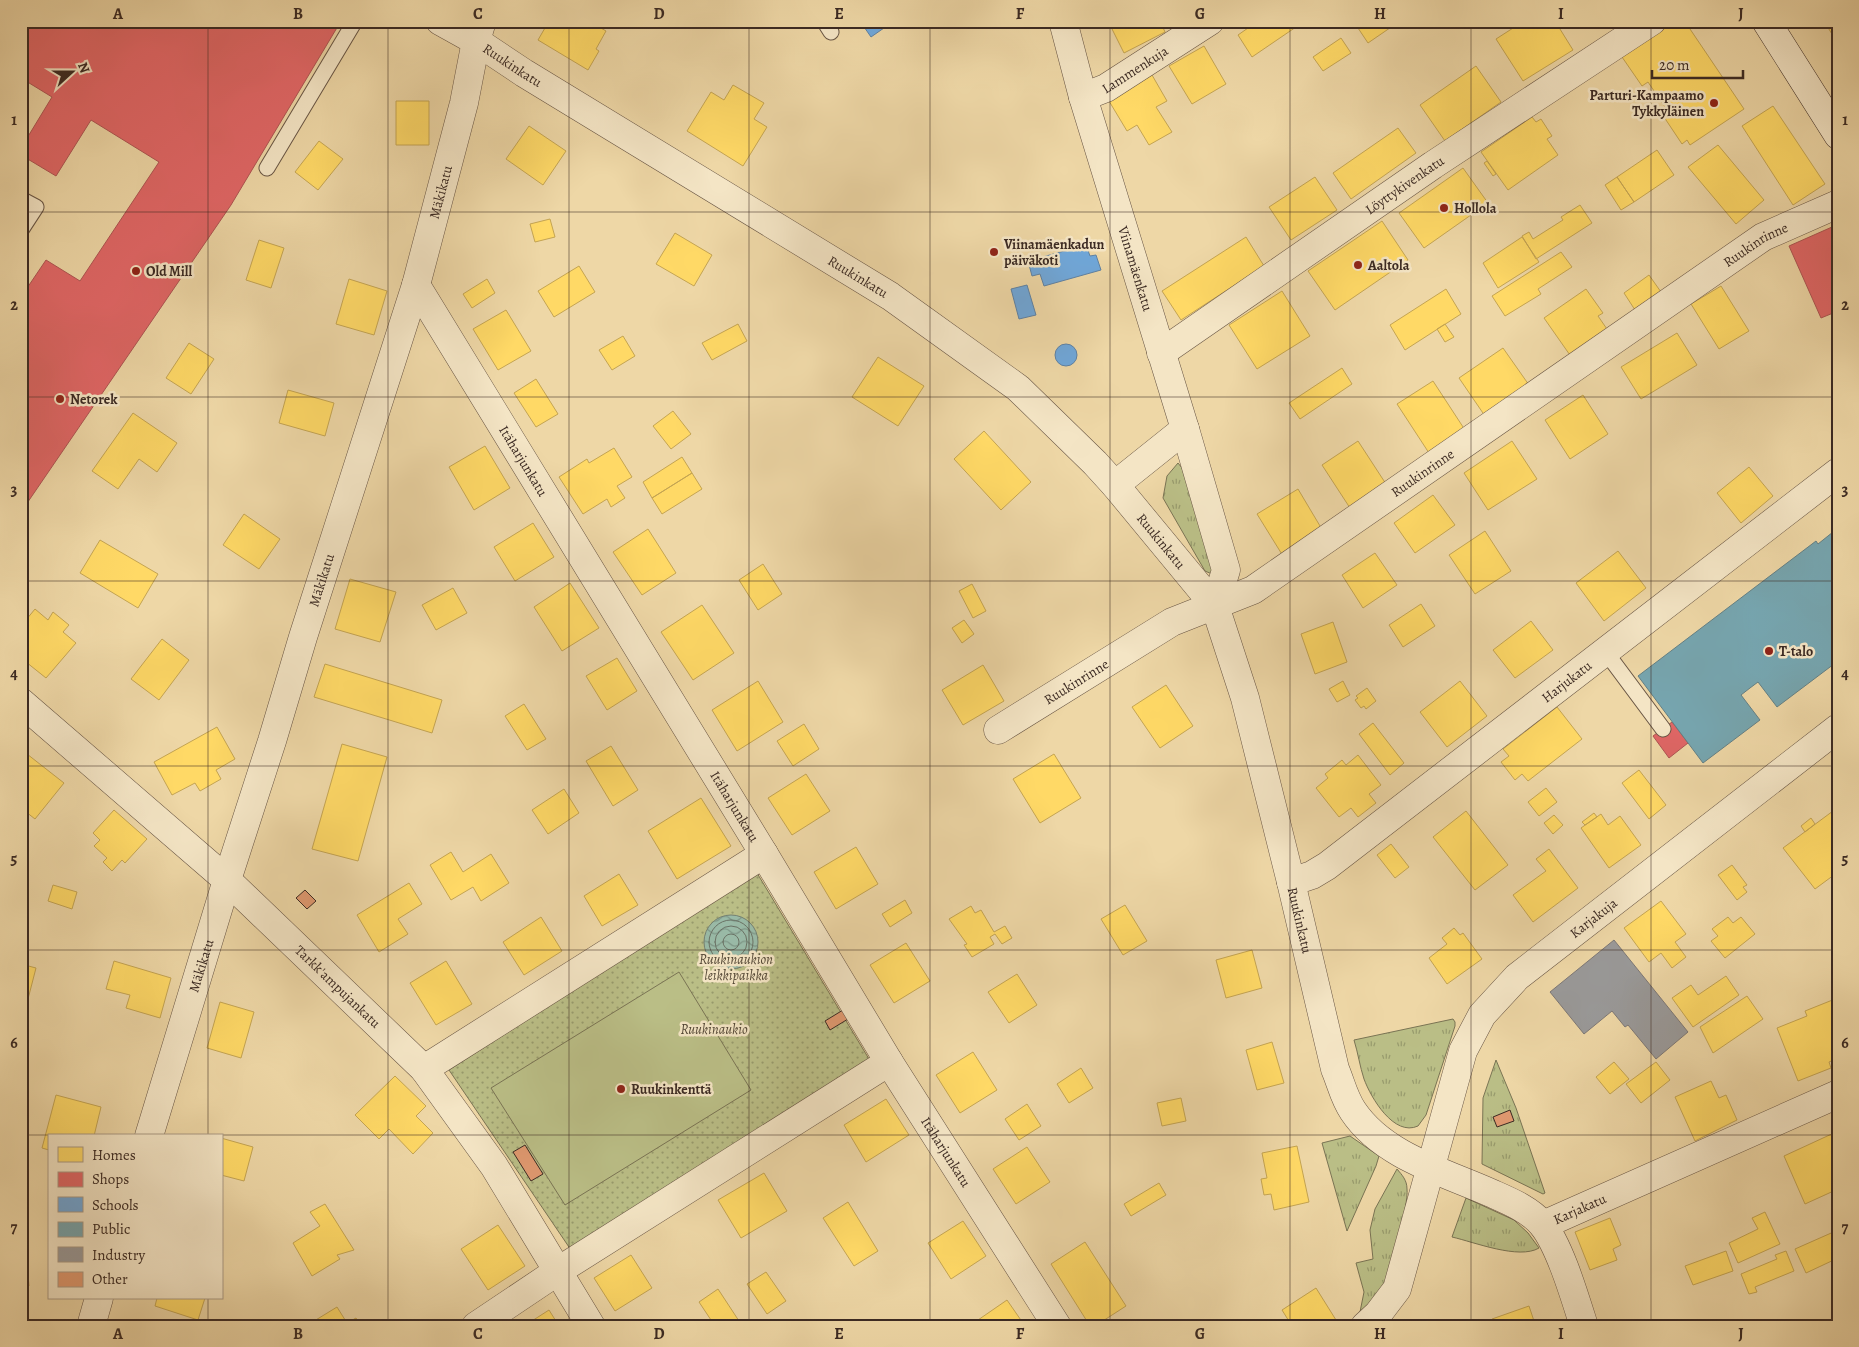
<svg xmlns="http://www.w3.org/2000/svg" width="1859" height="1347" viewBox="0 0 1859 1347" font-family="Alegreya,serif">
<defs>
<pattern id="grass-tufts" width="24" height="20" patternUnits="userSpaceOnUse" patternTransform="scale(1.25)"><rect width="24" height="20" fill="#babe86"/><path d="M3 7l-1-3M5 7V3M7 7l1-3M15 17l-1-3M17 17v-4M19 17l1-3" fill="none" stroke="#989b6d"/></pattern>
<pattern id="park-dots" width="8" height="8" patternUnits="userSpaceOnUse" patternTransform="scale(1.25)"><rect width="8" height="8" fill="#babe86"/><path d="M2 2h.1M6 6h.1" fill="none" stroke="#989b6d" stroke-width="1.8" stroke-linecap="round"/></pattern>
<pattern id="water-waves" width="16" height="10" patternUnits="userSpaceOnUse" patternTransform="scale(1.25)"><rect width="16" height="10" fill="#99baa7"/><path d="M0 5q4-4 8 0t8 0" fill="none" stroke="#7e9788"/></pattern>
</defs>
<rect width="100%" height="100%" fill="#eed7a6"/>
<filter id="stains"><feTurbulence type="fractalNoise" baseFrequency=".004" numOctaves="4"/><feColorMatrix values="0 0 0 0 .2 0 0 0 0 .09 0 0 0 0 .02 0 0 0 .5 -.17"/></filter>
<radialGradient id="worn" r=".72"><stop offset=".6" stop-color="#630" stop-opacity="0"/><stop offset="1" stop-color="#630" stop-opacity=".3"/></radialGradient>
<path fill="url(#grass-tufts)" stroke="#7a7454" d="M1178 463 1182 468 1214 570 1212 574 1205 571 1163 498 1167 476Z
M1453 1019 1455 1022V1026L1426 1115 1418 1126C1394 1137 1371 1098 1364 1079 1360 1067 1358 1053 1354 1040Z
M1496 1060 1516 1108 1545 1193 1543 1194 1482 1164 1483 1098Z
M1350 1136 1379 1156 1376 1166 1347 1231 1322 1143Z
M1397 1169C1402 1175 1407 1180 1407 1189 1409 1204 1390 1277 1382 1290 1376 1299 1368 1305 1360 1312L1364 1292 1356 1263 1373 1259 1370 1230 1375 1209Z
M1466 1198 1514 1220 1528 1233 1539 1248C1519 1260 1474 1242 1452 1237Z"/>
<path fill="url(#park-dots)" stroke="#7a7454" d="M757 873 869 1059 571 1250 449 1070Z"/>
<path fill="#babe86" stroke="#7a7454" d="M679 972 751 1090 565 1205 491 1088Z"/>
<path fill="url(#water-waves)" stroke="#738072" d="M704 942a27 27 0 1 1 54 0a27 27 0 1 1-54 0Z"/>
<path fill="#ffd966" stroke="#c4a452" d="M549 21H589L606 31 596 49 599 51 588 70 538 40Z
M1108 21H1160L1165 32 1124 53Z
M1258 21H1292L1296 27 1252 57 1238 35Z
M1362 21H1400L1368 43 1356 25Z
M1524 21H1555L1573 50 1523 81 1496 39Z
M1670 21H1694V26L1690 29 1744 109 1690 145 1687 140 1682 144 1664 117 1669 113 1648 82 1642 86 1622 57 1626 51Z
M1824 21H1838V44Z
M1341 38 1351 53 1323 71 1313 57Z
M1204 46 1226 84 1192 104 1169 66Z
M1476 66 1501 102 1445 141 1420 105Z
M1152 75 1167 101 1156 107 1172 132 1149 145 1137 125 1127 131 1109 101Z
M733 85 764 103 754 119 767 127 743 166 687 131 711 92 724 100Z
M396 101H429V145H396Z
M1773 106 1825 184 1793 205 1742 126Z
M1532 117 1536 122 1541 119 1552 136 1547 139 1558 155 1508 190 1481 152Z
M529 126 566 151 543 185 506 159Z
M1398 128 1416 153 1351 199 1333 173Z
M319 141 343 159 318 190 295 172Z
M1718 145 1764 200 1736 224 1688 167Z
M1657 150 1674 175 1634 202 1617 177Z
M1487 161 1496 174 1493 176 1484 163Z
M1463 168 1488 203 1424 248 1399 213Z
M1315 177 1337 210 1291 240 1269 207Z
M1617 177 1634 202 1621 210 1605 185Z
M1580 205 1592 223 1536 259 1522 236 1529 232 1533 239 1563 220 1561 217Z
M550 219 555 237 535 242 530 224Z
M1382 221 1408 260 1335 310 1308 271Z
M675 233 712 255 694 286 656 264Z
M1246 237 1264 266 1181 320 1162 291Z
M1522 237 1539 262 1498 288 1483 263Z
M259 240 284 248 271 288 246 280Z
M1561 252 1572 267 1538 289 1541 294 1505 316 1492 296Z
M579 266 595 292 554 317 538 291Z
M1649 275 1661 292 1635 310 1624 293Z
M349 279 387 291 374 335 336 324Z
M487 279 495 293 472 308 463 294Z
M1721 286 1749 331 1719 349 1691 304Z
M1446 289 1461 314 1405 350 1390 325Z
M1586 289 1603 313 1598 316 1609 332 1572 358 1544 318Z
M1282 291 1310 336 1257 369 1229 325Z
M506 310 531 351 498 370 473 329Z
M738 324 747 341 712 360 702 343Z
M1445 324 1454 337 1445 342 1437 329Z
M1677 333 1697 365 1641 399 1621 367Z
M623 336 635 356 612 370 599 350Z
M189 343 214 359 191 394 166 378Z
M1503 348 1529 385 1485 416 1459 378Z
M878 357 924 386 898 426 852 397Z
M1342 368 1352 384 1300 419 1289 403Z
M536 379 558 414 536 427 514 393Z
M1433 381 1465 430 1429 453 1397 404Z
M288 390 334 403 325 436 279 423Z
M1583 395 1608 434 1570 459 1545 420Z
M673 411 691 434 671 449 653 426Z
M133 413 177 443 157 472 139 459 118 489 92 471Z
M984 431 1031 482 1001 510 954 459Z
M1358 441 1386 484 1350 508 1322 465Z
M1512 441 1537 479 1488 510 1464 473Z
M485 446 510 488 474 510 449 467Z
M614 448 632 477 617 486 625 498 611 507 607 499 583 514 559 477 587 459 589 463Z
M682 457 692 473 652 498 643 482Z
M1749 467 1773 496 1741 523 1717 493Z
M692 473 702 489 662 514 652 498Z
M1298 489 1323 531 1283 556 1257 514Z
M1433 495 1455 525 1415 553 1394 523Z
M244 514 280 539 259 569 223 545Z
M533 523 554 557 515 581 494 547Z
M648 529 676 573 642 595 613 552Z
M1485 531 1511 571 1475 594 1449 555Z
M100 540 158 574 138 608 80 573Z
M1618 551 1646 588 1604 621 1576 583Z
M1375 553 1397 585 1363 608 1342 575Z
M763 564 782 594 758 610 739 580Z
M350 579 396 592 380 642 335 629Z
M570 583 599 628 562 651 534 607Z
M972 584 986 611 973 618 959 591Z
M453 588 467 613 436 630 422 605Z
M1421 604 1435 626 1403 647 1389 625Z
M702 605 734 653 693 680 661 632Z
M35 609 48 620 53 612 69 625 63 632 76 643 46 678 21 658V626Z
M964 620 974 634 962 643 952 628Z
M1531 621 1553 650 1515 678 1493 650Z
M1333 622 1347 662 1315 674 1301 634Z
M162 639 189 660 159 700 131 679Z
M617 658 637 691 607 710 586 676Z
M325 664 442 700 432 733 314 697Z
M983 665 1004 701 963 725 942 690Z
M758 681 783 722 737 751 712 710Z
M1343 681 1350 695 1337 702 1329 689Z
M1460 681 1487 716 1447 747 1420 712Z
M1166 685 1193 726 1160 748 1132 707Z
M1367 688 1376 701 1366 709 1364 706 1361 708 1355 700 1358 698 1356 696Z
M524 704 546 739 527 750 505 716Z
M1557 707 1582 739 1528 781 1522 774 1515 780 1501 762 1509 756 1503 749Z
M1373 723 1404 763 1390 775 1359 734Z
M804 724 819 749 793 766 777 741Z
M217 727 235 759 216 770 221 779 200 791 195 783 172 795 154 762Z
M342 744 387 757 358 861 312 849Z
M611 746 638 790 613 806 586 761Z
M27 754 64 783 35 819 21 808V761Z
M1054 754 1081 798 1040 823 1013 779Z
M1358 755 1381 785 1369 794 1376 803 1358 817 1351 808 1339 817 1316 788 1328 778 1325 774 1342 760 1346 765Z
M1639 770 1666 805 1649 819 1622 783Z
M806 774 830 811 792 835 768 798Z
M1546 788 1557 802 1539 816 1528 802Z
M564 789 579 813 548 834 532 810Z
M701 798 731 846 677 879 648 831Z
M114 810 147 839 125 863 122 860 112 871 103 862 107 858 94 846 100 840 93 833Z
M1466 811 1508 865 1475 890 1433 837Z
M1833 811 1838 818V872L1815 889 1783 848Z
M1594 813 1597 817 1585 825 1582 822Z
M1601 814 1608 825 1620 816 1641 845 1609 868 1581 828Z
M1554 815 1563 825 1553 834 1544 823Z
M1811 818 1815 824 1805 832 1801 826Z
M1391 844 1409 867 1395 878 1377 855Z
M856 847 878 884 836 909 814 872Z
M1549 849 1578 888 1533 922 1513 895 1546 871 1536 859Z
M451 852 463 872 491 854 509 883 481 901 473 887 451 900 430 865Z
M1732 865 1747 885 1743 887 1747 892 1737 900 1718 875Z
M619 874 638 905 602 926 584 896Z
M409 883 422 904 398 919 408 934 379 952 357 915Z
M53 885 77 892 72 909 48 901Z
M905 900 912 913 890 927 882 914Z
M1661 901 1686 934 1675 942 1686 957 1672 968 1661 953 1649 962 1624 928Z
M1125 905 1147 941 1123 955 1101 919Z
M971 906 975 913 981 910 994 932 1005 926 1012 938 1002 944 995 934 990 937 994 944 972 957 964 945 967 944 949 919Z
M541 917 562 951 524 975 503 942Z
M1728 917 1733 923 1741 917 1755 934 1725 958 1711 941 1718 936 1712 929Z
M1454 928 1460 935 1463 933 1482 959 1447 984 1429 958 1447 944 1442 938Z
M906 943 930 981 894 1003 870 965Z
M1252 950 1262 988 1226 998 1216 960Z
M114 961 171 978 160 1018 126 1008 130 995 106 989Z
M446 961 472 1004 436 1025 410 983Z
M21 964 36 968 28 999 21 997Z
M1017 974 1037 1005 1009 1023 988 992Z
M1726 976 1739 995 1693 1027 1672 998 1691 985 1698 995Z
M1838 991V1058L1829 1062 1831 1068 1798 1081 1777 1028 1807 1016 1805 1011 1835 999 1833 993Z
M1747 996 1763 1019 1713 1053 1700 1027Z
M220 1002 254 1012 241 1058 207 1048Z
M1272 1042 1284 1083 1257 1090 1246 1050Z
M973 1052 997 1090 960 1113 936 1075Z
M1614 1062 1629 1079 1610 1094 1596 1077Z
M1656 1062 1670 1080 1641 1103 1626 1084Z
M1081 1068 1093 1088 1069 1103 1057 1084Z
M395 1076 426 1106 416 1116 433 1133 413 1154 389 1129 379 1139 355 1115Z
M1711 1081 1719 1098 1726 1095 1737 1120 1695 1141 1675 1097Z
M56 1095 101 1107 94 1136H49V1150L42 1148Z
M1181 1098 1186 1121 1162 1126 1157 1103Z
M886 1099 909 1135 866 1162 844 1125Z
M1027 1104 1041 1126 1019 1140 1005 1119Z
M1836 1132 1838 1189 1805 1204 1784 1156Z
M221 1138 253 1147 244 1181 221 1175Z
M1297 1146 1309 1202 1274 1210 1271 1194 1264 1195 1261 1179 1267 1178 1262 1153Z
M1027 1147 1050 1182 1016 1204 993 1169Z
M764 1173 787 1211 741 1238 718 1200Z
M1159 1183 1166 1195 1131 1216 1124 1204Z
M848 1202 878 1251 854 1266 823 1218Z
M325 1204 354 1250 337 1255 340 1259 312 1276 293 1243 320 1226 310 1212Z
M1765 1212 1780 1244 1738 1263 1729 1243 1758 1229 1752 1218Z
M1610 1218 1621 1245 1613 1249 1617 1260 1590 1270 1575 1232Z
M963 1221 986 1256 951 1279 928 1243Z
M498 1225 525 1266 488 1290 461 1249Z
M1838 1230V1258L1806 1273 1795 1249Z
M1085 1242 1126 1306 1095 1326H1090L1051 1264Z
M1726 1251 1733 1271 1693 1285 1685 1266Z
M1786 1251 1794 1271 1755 1287 1757 1292 1749 1294 1741 1274 1777 1259 1775 1255Z
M631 1255 652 1288 615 1311 594 1278Z
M27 1265 29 1286H21V1266Z
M766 1272 786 1301 767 1314 747 1284Z
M1316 1288 1336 1320 1327 1326H1292L1282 1310Z
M718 1289 739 1321 733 1326H715L699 1302Z
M157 1298H205L198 1320 155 1306Z
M1007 1300 1025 1326H981L978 1320Z
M1529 1306 1534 1321 1537 1320 1539 1326H1494L1492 1319Z
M337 1307 347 1323 356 1318 361 1326H306Z
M549 1310 559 1326H524Z"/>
<path fill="#e06666" stroke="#ae5452" d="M21 21H341L231 205 21 512V297L46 260 80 281 159 162 91 120 56 176 21 155V148L52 97 21 78Z
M1832 227 1838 241V311L1821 318 1789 246Z
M1672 722 1688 743 1669 758 1653 736Z"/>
<path fill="#6fa8dc" stroke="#5f82a4" d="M860 21H894L871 37Z
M1086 245 1090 256 1096 255 1101 270 1044 286 1040 274 1032 276 1028 261Z
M1027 285 1036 315 1019 319 1011 289Z
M1055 355a11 11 0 1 1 22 0a11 11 0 1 1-22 0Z"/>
<path fill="#76a5af" stroke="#648085" d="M1838 528V661L1777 707 1758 682 1750 688 1741 695 1760 720 1703 763 1638 676 1816 541 1818 544Z"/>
<path fill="#999" stroke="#7d7876" d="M1614 940 1688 1032 1656 1059 1628 1025 1625 1027 1612 1011 1584 1034 1550 992Z"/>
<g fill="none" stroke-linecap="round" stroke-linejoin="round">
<path stroke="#6a7265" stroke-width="1" d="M709 942a22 22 0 1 1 44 0a22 22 0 1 1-44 0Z
M715 942a16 16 0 1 1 32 0a16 16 0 1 1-32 0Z
M723 942a8 8 0 1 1 16 0a8 8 0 1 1-16 0Z"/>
</g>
<path fill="#e09970" stroke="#3b2a23" d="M305 890 316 901 307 909 296 898Z
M843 1010 848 1019 830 1030 825 1021Z
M1510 1110 1514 1121 1497 1127 1493 1117Z
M525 1145 543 1174 531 1181 513 1152Z"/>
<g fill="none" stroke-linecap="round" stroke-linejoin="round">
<g stroke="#685544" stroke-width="17">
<path id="lane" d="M824 21 831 32
M267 168 355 21
M21 199 36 207 21 230
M1605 651 1663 729"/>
</g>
<g stroke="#685544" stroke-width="29">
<g id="street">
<path id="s1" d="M440 21 476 41 524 73 890 296 1018 388 1095 463 1115 485 1215 606 1245 698 1291 882 1335 1069C1341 1083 1344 1098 1353 1111 1383 1156 1444 1172 1491 1193 1509 1201 1529 1209 1542 1224 1560 1246 1575 1298 1584 1326"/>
<path id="s2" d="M1063 21 1083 97 1185 429 1115 485"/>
<path id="s3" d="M1083 97 1106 88 1210 21"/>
<path id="s4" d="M416 285 764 854 889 1062 1057 1326"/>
<path id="s5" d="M1161 353 1433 165 1652 21"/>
<path d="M1185 429 1226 570 1215 606"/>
<path id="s6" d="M21 702 227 880 424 1069 494 1166 591 1326"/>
<path id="s7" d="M998 730 1172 622 1253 590 1763 237 1838 204"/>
<path id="s8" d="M1291 882 1312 875 1327 866 1838 472"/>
<path d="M424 1069 764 854"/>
<path id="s9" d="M149 1136 227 880 272 741 303 637 416 285 464 103 476 41 482 21"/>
<path id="s10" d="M1543 1225 1838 1094"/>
<path d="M91 1326 99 1298"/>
<path d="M476 1326 558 1271 889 1062"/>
<path id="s11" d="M1365 1326 1378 1314 1397 1289 1463 1051 1482 1015 1517 977 1838 728"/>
</g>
</g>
<g stroke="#3b2a23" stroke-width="29">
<path id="secondary" d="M1766 21 1838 135"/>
</g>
<use href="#lane" stroke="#f4e5c5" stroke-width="15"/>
<use href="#street" stroke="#f4e5c5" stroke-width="28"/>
<use href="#secondary" stroke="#f4e5c5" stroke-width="28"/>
</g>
<path fill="none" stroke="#3b2a23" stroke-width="1" stroke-opacity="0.55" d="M208 21V1136M388 21V1326M569 21V1326M749 21V1326M930 21V1326M1110 21V1326M1290 21V1326M1471 21V1326M1651 21V1326M21 212H1838M21 397H1838M21 581H1838M21 766H1838M21 950H1838M21 1135H1838M208 1298V1326"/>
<g fill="#8f2418" stroke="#f4e5c5" stroke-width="2">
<circle cx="1714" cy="103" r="5"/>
<circle cx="1444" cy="208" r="5"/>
<circle cx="994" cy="252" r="5"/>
<circle cx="1358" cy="265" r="5"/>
<circle cx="136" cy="271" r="5"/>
<circle cx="60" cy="399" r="5"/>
<circle cx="1769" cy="651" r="5"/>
<circle cx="621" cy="1089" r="5"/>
</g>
<g text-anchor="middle" stroke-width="5" stroke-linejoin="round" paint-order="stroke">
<g font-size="14" fill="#3b2a23" stroke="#f4e5c5">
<text dy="5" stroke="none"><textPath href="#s1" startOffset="85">Ruukinkatu</textPath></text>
<text dy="5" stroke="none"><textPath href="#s3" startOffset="59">Lammenkuja</textPath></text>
<text dy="5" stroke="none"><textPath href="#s5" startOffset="296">Löyttykivenkatu</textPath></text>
<text dy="5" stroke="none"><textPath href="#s9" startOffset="988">Mäkikatu</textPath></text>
<text dy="5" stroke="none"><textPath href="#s7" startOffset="902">Ruukinrinne</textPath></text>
<text dy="5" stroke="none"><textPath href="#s2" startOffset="258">Viinamäenkatu</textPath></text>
<text dy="5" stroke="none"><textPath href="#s1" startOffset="490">Ruukinkatu</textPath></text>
<text dy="5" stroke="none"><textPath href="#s4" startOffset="206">Itäharjunkatu</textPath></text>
<text dy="5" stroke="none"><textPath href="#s7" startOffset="498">Ruukinrinne</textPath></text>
<text dy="5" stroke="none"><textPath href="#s1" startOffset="895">Ruukinkatu</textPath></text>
<text dy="5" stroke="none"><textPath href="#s9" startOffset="582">Mäkikatu</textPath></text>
<text dy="5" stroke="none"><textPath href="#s8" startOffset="342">Harjukatu</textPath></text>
<text dy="5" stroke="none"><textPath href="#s7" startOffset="92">Ruukinrinne</textPath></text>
<text dy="5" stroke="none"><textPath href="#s4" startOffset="611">Itäharjunkatu</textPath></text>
<text dy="5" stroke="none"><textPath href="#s11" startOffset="485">Karjakuja</textPath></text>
<text dy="5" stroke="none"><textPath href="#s1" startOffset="1305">Ruukinkatu</textPath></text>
<text dy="5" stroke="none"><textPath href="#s9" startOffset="178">Mäkikatu</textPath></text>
<text dy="5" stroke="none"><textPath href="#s6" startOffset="426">Tarkk'ampujankatu</textPath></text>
<text dy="5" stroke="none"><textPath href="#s4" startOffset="1016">Itäharjunkatu</textPath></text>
<text dy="5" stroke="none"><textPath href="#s10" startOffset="40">Karjakatu</textPath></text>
</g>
<g font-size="14" font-weight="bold" fill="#3b2a23" stroke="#f4e5c5" text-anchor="start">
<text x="1704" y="100" text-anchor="end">Parturi-Kampaamo<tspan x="1704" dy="16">Tykkyläinen</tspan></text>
<text x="1454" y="213">Hollola</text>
<text x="1004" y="249">Viinamäenkadun<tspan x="1004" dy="16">päiväkoti</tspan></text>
<text x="1368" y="270">Aaltola</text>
<text x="146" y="276">Old Mill</text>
<text x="70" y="404">Netorek</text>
<text x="1779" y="656">T-talo</text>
<text x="631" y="1094">Ruukinkenttä</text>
</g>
<g font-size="14" font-style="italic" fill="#544837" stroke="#f4e5c5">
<text x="736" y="964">Ruukinaukion<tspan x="736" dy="16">leikkipaikka</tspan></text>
<text x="714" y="1034">Ruukinaukio</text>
</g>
</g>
<rect width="1859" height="1347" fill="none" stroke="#eed7a6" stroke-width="55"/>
<rect x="48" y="1134" width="175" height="165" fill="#f4e5c5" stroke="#aa9a84"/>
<rect x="58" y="1147" width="25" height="15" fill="#ffd966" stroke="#aa9a84"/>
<text x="92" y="1160" font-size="15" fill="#3b2a23">Homes</text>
<rect x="58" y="1172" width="25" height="15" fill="#e06666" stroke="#aa9a84"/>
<text x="92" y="1184" font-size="15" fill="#3b2a23">Shops</text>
<rect x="58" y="1197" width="25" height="15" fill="#6fa8dc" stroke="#aa9a84"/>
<text x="92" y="1210" font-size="15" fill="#3b2a23">Schools</text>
<rect x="58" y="1222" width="25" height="15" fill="#76a5af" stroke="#aa9a84"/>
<text x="92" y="1234" font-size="15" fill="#3b2a23">Public</text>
<rect x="58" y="1247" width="25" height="15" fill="#999999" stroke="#aa9a84"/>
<text x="92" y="1260" font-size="15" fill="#3b2a23">Industry</text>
<rect x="58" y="1272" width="25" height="15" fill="#e09970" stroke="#aa9a84"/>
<text x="92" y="1284" font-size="15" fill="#3b2a23">Other</text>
<g transform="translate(72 72) rotate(69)" stroke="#f4e5c5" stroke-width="4" paint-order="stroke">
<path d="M0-4L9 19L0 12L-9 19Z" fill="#3b2a23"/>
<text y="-8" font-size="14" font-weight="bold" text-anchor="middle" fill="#3b2a23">N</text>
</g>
<path d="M1652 70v8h91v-8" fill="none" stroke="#3b2a23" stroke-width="2.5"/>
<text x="1659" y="70" font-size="15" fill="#3b2a23" stroke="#f4e5c5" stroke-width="4" paint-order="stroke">20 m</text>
<rect x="28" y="28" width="1804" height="1292" fill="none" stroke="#3b2a23" stroke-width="2"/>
<g font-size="16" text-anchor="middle" font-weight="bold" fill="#3b2a23">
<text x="118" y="19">A</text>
<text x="298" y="19">B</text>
<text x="478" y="19">C</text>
<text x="659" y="19">D</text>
<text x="839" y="19">E</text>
<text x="1020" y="19">F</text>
<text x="1200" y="19">G</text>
<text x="1380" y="19">H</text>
<text x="1561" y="19">I</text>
<text x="1741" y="19">J</text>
<text x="14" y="125">1</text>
<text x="1845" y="125">1</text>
<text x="14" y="310">2</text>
<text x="1845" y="310">2</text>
<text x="14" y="495">3</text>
<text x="1845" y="495">3</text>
<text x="14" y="679">4</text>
<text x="1845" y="679">4</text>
<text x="14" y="864">5</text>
<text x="1845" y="864">5</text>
<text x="14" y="1048">6</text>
<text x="1845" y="1048">6</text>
<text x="14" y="1233">7</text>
<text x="1845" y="1233">7</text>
<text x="118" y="1339">A</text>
<text x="298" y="1339">B</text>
<text x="478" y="1339">C</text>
<text x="659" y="1339">D</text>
<text x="839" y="1339">E</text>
<text x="1020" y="1339">F</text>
<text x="1200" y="1339">G</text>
<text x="1380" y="1339">H</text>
<text x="1561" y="1339">I</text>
<text x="1741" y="1339">J</text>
</g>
<rect width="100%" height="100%" filter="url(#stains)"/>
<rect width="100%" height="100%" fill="url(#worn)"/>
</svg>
